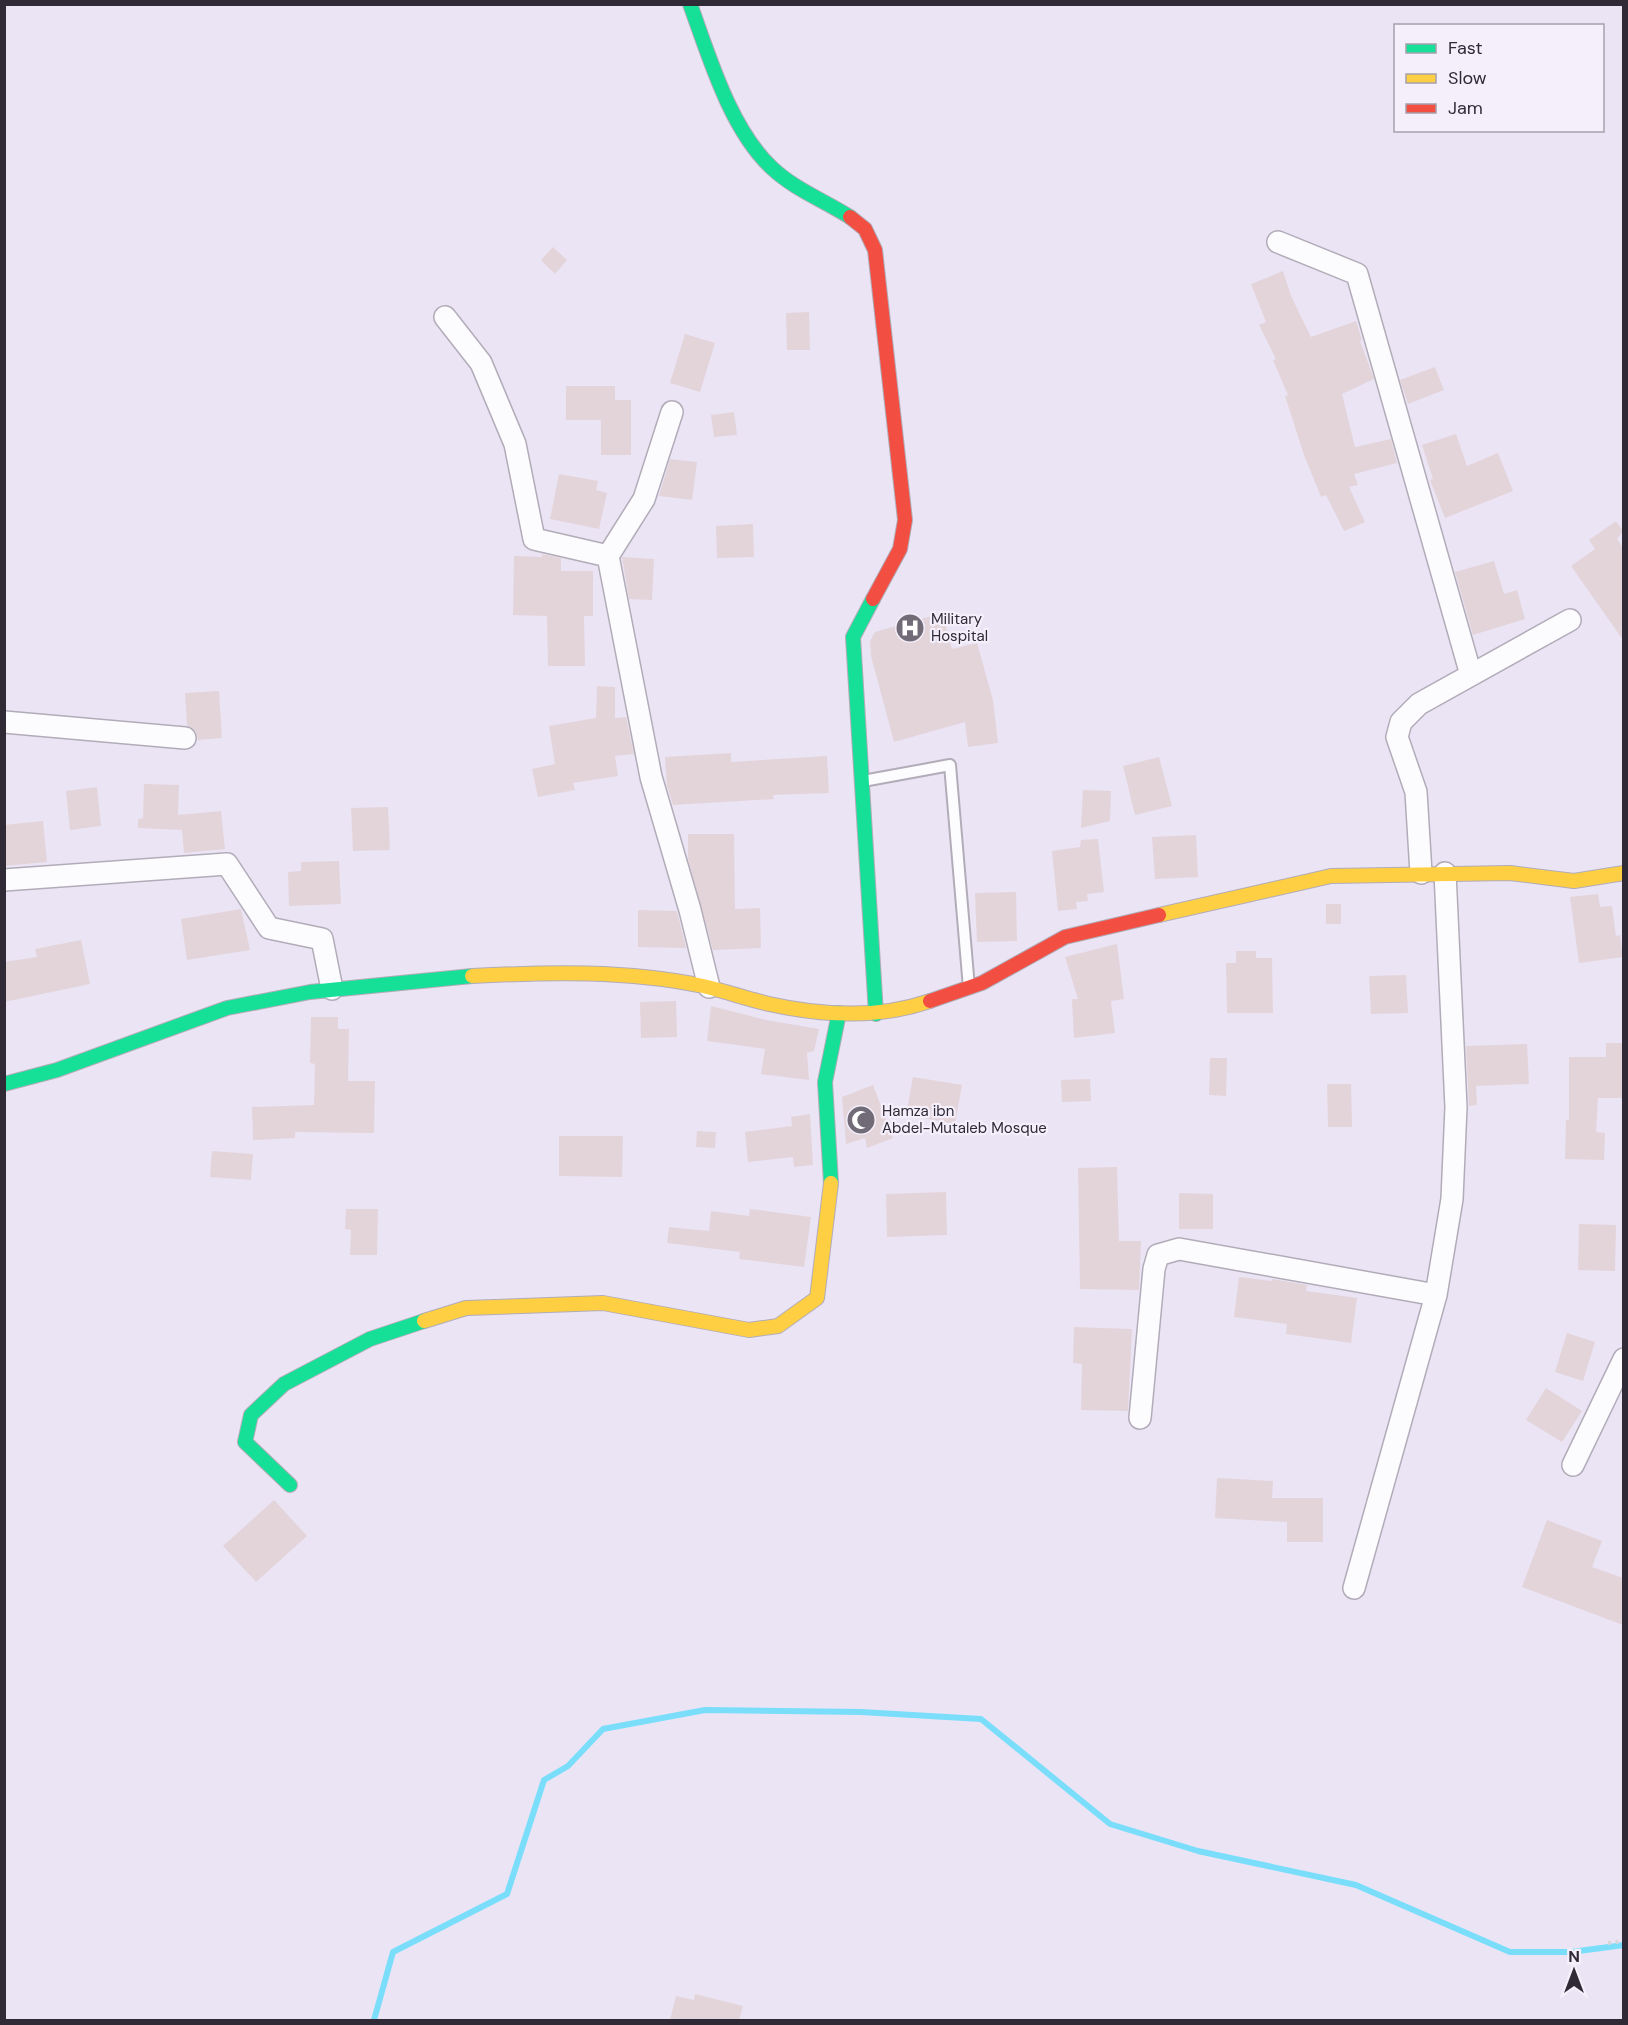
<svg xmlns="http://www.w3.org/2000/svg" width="1628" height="2025" viewBox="0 0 1628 2025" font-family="'DM Sans',sans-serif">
<rect width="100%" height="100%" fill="#ebe4f5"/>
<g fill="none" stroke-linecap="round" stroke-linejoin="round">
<path stroke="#7adefa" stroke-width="6" d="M374 2020 393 1952 507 1894 544 1780 568 1766 603 1729 705 1710 861 1712 981 1719 1110 1824 1198 1851 1356 1885 1510 1952H1571L1624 1945"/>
</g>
<path fill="#e3d4da" d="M553 247 567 260 555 274 541 260Z
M1283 271 1291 296 1311 337 1356 321 1362 340 1360 341 1374 379 1342 394 1355 447 1391 439 1397 463 1354 474 1358 485 1349 487 1365 522 1344 531 1326 495 1321 497 1304 455 1285 396 1288 395 1273 360 1276 359 1259 325 1266 322 1251 284Z
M809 312 810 350H787L786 313Z
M685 334 715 343 700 392 670 383Z
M1435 367 1444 390 1408 404 1400 380Z
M566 386H615V400H631V455H601V420H566Z
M734 412 737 435 714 437 711 415Z
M1456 434 1467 466 1498 453 1513 491 1445 518 1430 480 1433 479 1422 445Z
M670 459 697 462 692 500 659 496Z
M559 474 598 481 596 490 607 493 599 529 550 519Z
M1616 521 1623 531 1617 539 1623 548V640L1571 566 1595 549 1589 540Z
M753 524 754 557 717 558 716 526Z
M542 554 561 558V571H593V616H584L585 666H548L547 616 513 615 514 556 542 557Z
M622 557 654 559 652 600 629 599Z
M1494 561 1504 594 1517 590 1525 619 1473 635 1455 572Z
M942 613 952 649 977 643 993 700 998 743 968 747 965 722 894 742 871 656 870 641 875 632Z
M597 686 615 687V718L626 717 634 754 615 756 618 776 573 783 575 790 538 797 532 769 555 764 549 726 596 718Z
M219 691 222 738 198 740 196 732 187 725 185 693Z
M731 753V762L827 756 829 793 773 795 774 799 673 805 667 786 665 757Z
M1159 757 1172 806 1135 815 1123 766Z
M144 784 179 785 178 815 221 811 225 849 184 853 182 830 138 828V819L143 818Z
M97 787 101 826 70 830 66 791Z
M1083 790 1111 791 1110 821 1081 828Z
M388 807 390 850 353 851 351 808Z
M43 821 47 862 4 866V825Z
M688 834H734L735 909 760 908 761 948 713 950 688 859Z
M1196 835 1198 877 1155 879 1152 837Z
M1098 839 1104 892 1087 894 1088 901 1076 902 1077 909 1058 911 1052 851 1080 847 1081 840Z
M339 861 341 904 289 906 288 872 301 871V862Z
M1016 892 1017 941 977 942 975 893Z
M1598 894 1600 907 1612 906 1616 936 1620 935 1623 957 1579 963 1570 897Z
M1326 904H1341V924H1326Z
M241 909 250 950 187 960 181 919Z
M638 910 677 911 686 948 638 947Z
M81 940 90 984 4 1002V962L37 957 35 949Z
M1117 944 1124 999 1111 1001 1115 1033 1074 1038 1072 999H1078L1065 957Z
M1236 951H1256V958H1272L1273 1013H1227L1226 963H1236Z
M1406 975 1408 1013 1371 1014 1369 976Z
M676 1001 677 1037 641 1038 640 1002Z
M711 1006 766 1020 819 1029 814 1051 807 1053 809 1080 761 1074 765 1049 707 1041Z
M311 1017H338V1029H349L348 1081H375L374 1133 295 1132V1138L253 1140 252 1107 314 1105 315 1064 310 1063Z
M1606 1043H1623V1098H1598L1596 1132 1605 1133 1604 1160 1565 1159 1566 1120H1569V1057H1606Z
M1527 1044 1529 1084 1476 1086 1477 1105 1469 1106 1466 1046Z
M1210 1058H1227L1226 1096 1209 1095Z
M913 1077 962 1085 955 1124 906 1115Z
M1090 1079 1091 1101 1062 1102 1061 1080Z
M1327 1084H1351L1352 1127H1328Z
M873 1085 893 1138 867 1148 865 1138 846 1144 842 1097Z
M810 1114 813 1165 794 1167 793 1157 748 1162 745 1132 792 1126 791 1117Z
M697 1131 716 1132 715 1148 696 1147Z
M559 1136H623L622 1177 559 1176Z
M212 1151 253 1154 251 1180 210 1177Z
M1117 1167 1119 1241H1141L1139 1290 1080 1289 1078 1168Z
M946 1192 947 1235 887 1237 886 1194Z
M1179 1193 1213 1194V1229H1179Z
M346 1209H378L377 1255H350L351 1230 345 1229Z
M750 1209 811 1217 804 1267 739 1259 740 1252 667 1243 669 1227 709 1231 711 1211 749 1216Z
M1579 1224 1616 1225 1615 1271 1578 1270Z
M1239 1277 1272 1281V1279L1307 1285 1306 1291 1357 1298 1351 1343 1286 1334 1287 1324 1234 1317Z
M1074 1327 1132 1329 1128 1411 1081 1410 1082 1364 1073 1363Z
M1567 1333 1595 1342 1583 1381 1555 1372Z
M1546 1388 1582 1411 1562 1442 1526 1420Z
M1217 1478 1273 1481 1272 1498H1323V1542H1287V1522L1215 1518Z
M274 1500 307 1536 256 1582 223 1546Z
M1547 1520 1602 1541 1592 1567 1623 1578V1625L1522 1587Z
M695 1994 743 2006 739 2020H670L676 1996 694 2000Z"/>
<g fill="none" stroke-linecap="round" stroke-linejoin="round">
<g stroke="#b1acb8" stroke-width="14">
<path id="lane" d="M863 781 950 765 969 988"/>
</g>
<g stroke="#b1acb8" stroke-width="24">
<path id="street" d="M1278 242 1357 274 1471 675
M445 317 481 363 515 444 534 539 608 556 651 777 690 910 709 987
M608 556 644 499 672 412
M4 722 185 738
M1421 873 1416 792 1397 737 1401 722 1419 704 1570 620
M4 880 227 864 269 928 322 939 332 989
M1140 1418 1154 1269 1158 1255 1179 1249 1436 1295
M1573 1465 1624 1359
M1354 1588 1436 1295 1452 1199 1456 1107 1445 873"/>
</g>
<g stroke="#b1acb8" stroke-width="16">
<path id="fast" d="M690 4C709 56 730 129 772 168 794 189 825 201 850 217
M873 599 853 637 876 1014
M4 1084 57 1070 227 1008 310 992 472 976
M831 1183 825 1082 839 1013
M290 1485 245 1442 251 1415 284 1384 370 1339 424 1321"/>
</g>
<g stroke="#b1acb8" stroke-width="16">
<path id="slow" d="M1159 915 1331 876 1510 873 1574 881 1624 873
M472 976C549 972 627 970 703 986 725 991 747 999 769 1004 823 1016 878 1019 930 1001
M424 1321 466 1308 603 1303 749 1330 778 1326 817 1298 831 1183"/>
</g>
<g stroke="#b1acb8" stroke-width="16">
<path id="jam" d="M850 217 865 229 875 250 905 520 900 549 873 599
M930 1001 982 983 1065 937 1159 915"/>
</g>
<path stroke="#d8d6db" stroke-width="4" stroke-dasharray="3 4.5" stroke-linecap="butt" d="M1608 1943 1624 1941"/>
<use href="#lane" stroke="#fcfbfe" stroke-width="10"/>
<use href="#street" stroke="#fcfbfe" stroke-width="21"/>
<use href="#fast" stroke="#16e098" stroke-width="14"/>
<use href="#slow" stroke="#ffcf43" stroke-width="14"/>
<use href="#jam" stroke="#f24e42" stroke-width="14"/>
</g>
<defs>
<g id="hospital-disc" transform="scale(1.5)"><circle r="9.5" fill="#716b78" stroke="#f4effb"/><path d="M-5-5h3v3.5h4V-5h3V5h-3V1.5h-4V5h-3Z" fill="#fff"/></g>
<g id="mosque-disc" transform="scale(1.5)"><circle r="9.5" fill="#716b78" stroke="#f4effb"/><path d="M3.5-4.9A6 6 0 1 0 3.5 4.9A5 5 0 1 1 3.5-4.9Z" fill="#fff"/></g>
</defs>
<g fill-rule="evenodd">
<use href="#hospital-disc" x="910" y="628"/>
<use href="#mosque-disc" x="861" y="1120"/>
</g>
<g text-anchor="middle" stroke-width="4.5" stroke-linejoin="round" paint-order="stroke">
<g font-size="15" fill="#2f2a35" stroke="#f4effb" text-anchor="start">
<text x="931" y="624">Military<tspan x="931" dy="17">Hospital</tspan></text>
<text x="882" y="1116">Hamza ibn<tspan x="882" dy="17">Abdel-Mutaleb Mosque</tspan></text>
</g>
</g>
<rect width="1628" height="2025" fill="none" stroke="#2f2a35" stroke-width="12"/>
<rect x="1394" y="24" width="210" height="108" fill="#f4effb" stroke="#a5a0ac" stroke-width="1.5"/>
<rect x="1406" y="44" width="30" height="9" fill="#16e098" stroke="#a5a0ac" stroke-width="1.5"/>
<text x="1448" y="54" font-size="18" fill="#2f2a35">Fast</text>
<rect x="1406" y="74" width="30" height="9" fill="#ffcf43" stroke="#a5a0ac" stroke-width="1.5"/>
<text x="1448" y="84" font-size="18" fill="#2f2a35">Slow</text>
<rect x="1406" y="104" width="30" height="9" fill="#f24e42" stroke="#a5a0ac" stroke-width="1.5"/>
<text x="1448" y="114" font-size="18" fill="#2f2a35">Jam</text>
<g transform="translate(1574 1971)" stroke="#f4effb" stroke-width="4.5" paint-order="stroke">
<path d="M0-4.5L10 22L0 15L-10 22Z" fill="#2f2a35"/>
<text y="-9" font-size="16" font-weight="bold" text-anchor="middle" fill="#2f2a35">N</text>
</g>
</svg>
